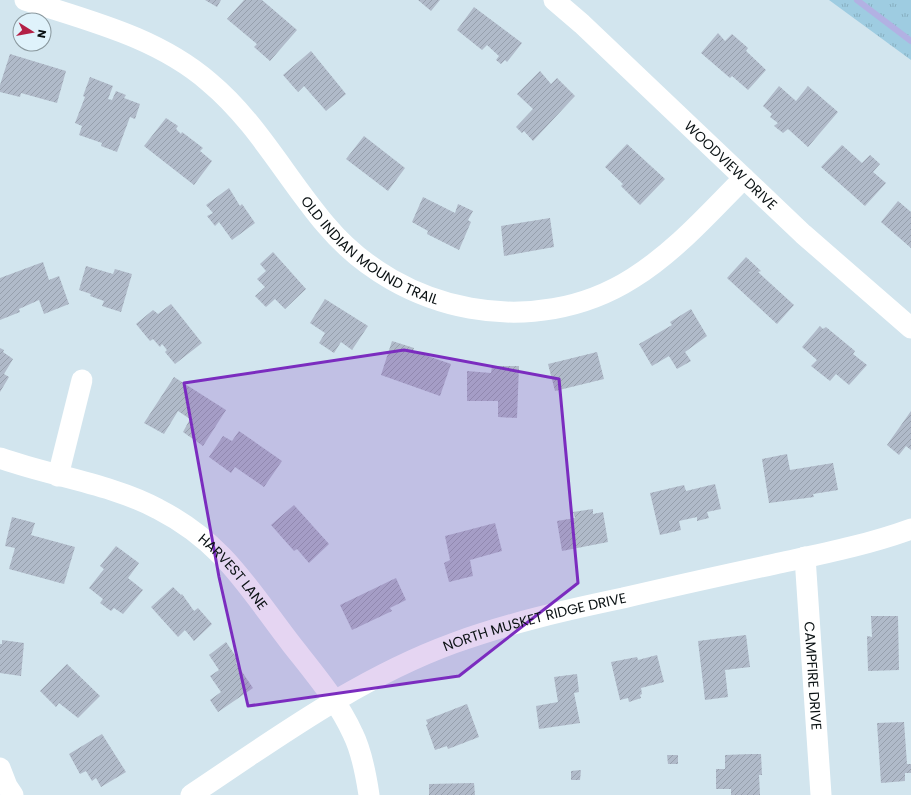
<svg xmlns="http://www.w3.org/2000/svg" width="911" height="795" viewBox="0 0 911 795" font-family="Poppins,sans-serif">
<defs>
<pattern id="grass-tufts" width="24" height="20" patternUnits="userSpaceOnUse"><rect width="24" height="20" fill="#9ecce1"/><path d="M3 7l-1-3M5 7V3M7 7l1-3M15 17l-1-3M17 17v-4M19 17l1-3" fill="none" stroke="#87aec0"/></pattern>
<pattern id="building-hatch" width="6" height="6" patternUnits="userSpaceOnUse"><rect width="6" height="6" fill="#b0bac9"/><path d="M-1 1l2-2M0 6l6-6M5 7l2-2" fill="none" stroke="#969fac"/></pattern>
</defs>
<rect width="100%" height="100%" fill="#d2e5ee"/>
<path fill="url(#grass-tufts)" d="M829 0H911V60Z"/>
<g fill="none" stroke-linecap="round" stroke-linejoin="round">
<path stroke="#b2b1e3" stroke-width="6" d="M857 0 911 41"/>
</g>
<path fill="url(#building-hatch)" d="M205 0H221L217 7Z
M244 0H262L297 30 270 61 254 47 257 44 227 19Z
M418 0H440L431 11Z
M474 7 522 43 507 62 505 60 501 64 496 60 499 56 487 45 482 50 457 30Z
M718 33 725 41 732 34 748 48 746 51 766 70 748 90 732 76 730 78 701 53Z
M311 51 346 94 326 111 304 86 298 92 283 75Z
M10 54 66 71 57 103 21 93 20 97 0 92V85Z
M540 71 551 84 557 78 575 96 533 141 524 131 522 133 516 127 533 109 517 94Z
M90 77 113 86 108 99 112 100 116 91 126 95 124 98 140 104 135 119 130 117 117 152 101 146 102 143 79 135 82 126 75 123 85 97 83 96Z
M779 86 796 101 808 86 838 112 808 147 788 129 783 133 774 126 778 123 770 117 772 114 763 106Z
M166 118 178 126 176 129 181 134 182 132 203 148 200 151 212 161 194 185 144 146Z
M364 136 405 168 388 191 346 159Z
M627 144 665 179 640 205 621 186 623 184 605 167Z
M842 145 862 163 870 155 880 164 873 172 886 183 865 206 821 167Z
M229 188 240 206 242 204 255 223 232 240 219 222 215 226 207 216 213 213 206 205Z
M423 197 455 213 458 204 473 211 468 220 471 222 459 250 427 234 428 231 412 222Z
M898 201 911 212V248L881 222Z
M550 218 554 247 504 256 501 226Z
M273 252 306 289 285 309 275 299 266 307 255 296 265 287 257 279 266 271 260 264Z
M746 257 761 271 758 272 794 305 777 324 727 278Z
M43 262 49 280 59 276 69 304 44 314 39 300 19 309 20 312 0 320V278Z
M86 266 113 274 115 269 132 274 121 312 102 306 104 301 90 296 91 294 79 290Z
M325 299 368 326 352 350 341 342 334 353 319 343 325 333 310 323Z
M171 304 202 343 175 364 165 352 167 350 162 344 160 347 153 339 150 341 136 324 153 310 158 314Z
M691 309 707 336 685 352 691 361 677 369 669 356 652 366 639 344 672 325 670 322Z
M820 326 823 329 826 327 855 351 853 354 867 365 849 385 836 374 830 381 811 366 817 360 802 347Z
M392 341 414 348 413 351 451 364 440 396 381 375Z
M0 348 4 350 3 352 13 359 4 374 9 377 0 392Z
M597 352 604 379 555 391 548 364Z
M492 366H519L517 418 498 417V401H467V371L491 373Z
M174 377 226 410 203 446 183 432 190 419 178 411 164 434 144 423Z
M911 411V450L906 446 899 455 887 445Z
M239 431 282 461 264 487 235 467 231 473 209 457 223 436 232 441Z
M787 454 790 470 833 463 838 490 813 494 814 497 769 503 762 459Z
M715 484 721 509 707 512 709 518 697 521V517L679 521 681 530 660 535 650 493 684 485 686 491Z
M294 505 329 544 309 563 297 549 294 551 271 525Z
M593 509V514L603 512 608 542 562 551 557 521 575 518 573 512Z
M12 517 35 523 31 535 75 547 64 584 9 569 15 548 5 546Z
M495 523 502 551 470 560 473 576 449 582 444 563 450 560 445 536Z
M116 546 139 563 128 578 143 590 123 614 114 608 111 611 100 603 103 599 89 588 104 569 100 566Z
M396 578 406 600 390 608 392 611 352 630 340 605Z
M173 587 181 595 182 594 194 611 198 608 212 624 194 641 185 630 178 637 151 607Z
M871 616H898L899 670 868 671 867 636 872 637Z
M746 635 750 667 725 670 728 697 705 700 698 641Z
M2 640 24 643 21 676 0 673V644H2Z
M226 642 239 661 236 663 253 688 218 712 210 700 221 692 210 676 219 670 209 655Z
M657 655 664 682 641 688 642 694 640 695 641 698 629 702 628 698 620 700 611 662 637 657 638 660Z
M67 664 100 696 78 718 59 703 56 707 40 691Z
M577 674 579 692 574 693 580 723 539 729 536 706 558 702 554 677Z
M467 704 479 737 448 749 447 746 435 750 426 725 428 724 426 720Z
M904 722 907 764H911V773H905V781L881 783 877 723Z
M102 734 126 772 101 787 96 778 92 781 86 771 80 774 69 754Z
M751 754H761L762 775H759L760 795H731V789H716V769H725V755Z
M667 755H678V764H668Z
M581 770 580 780H571V771Z
M474 783 475 795H429V784Z"/>
<g fill="none" stroke-linecap="round" stroke-linejoin="round">
<g stroke="#fff" stroke-width="21">
<path id="s1" d="M25 0C89 21 157 37 209 82 257 122 286 178 326 225 400 313 534 341 633 278 676 251 709 213 744 178"/>
<path id="s2" d="M554 0 582 24 803 234 911 328"/>
<path id="s3" d="M0 458C50 476 112 484 158 509 224 543 248 588 292 645 314 673 338 701 353 734 362 752 366 775 369 795"/>
<path d="M58 476 82 380"/>
<path id="s4" d="M805 557 821 795"/>
<path d="M0 768 7 786 13 795"/>
<path id="s5" d="M191 795C275 739 358 678 454 643 509 623 566 610 623 598 674 586 724 575 775 564 821 554 867 545 911 529"/>
</g>
</g>
<path fill="#7b2cbf" fill-opacity="0.2" stroke="#7b2cbf" stroke-width="3" stroke-linejoin="round" d="M404 350 559 379 578 583 459 676 248 706 219 577 184 383Z"/>
<g text-anchor="middle" stroke-width="3.5" stroke-linejoin="round" paint-order="stroke">
<g font-size="14" fill="#0a1113" stroke="#dff2fb">
<text dy="5" stroke="none"><textPath href="#s2" startOffset="242">WOODVIEW DRIVE</textPath></text>
<text dy="5" stroke="none"><textPath href="#s1" startOffset="439">OLD INDIAN MOUND TRAIL</textPath></text>
<text dy="5" stroke="none"><textPath href="#s3" startOffset="265">HARVEST LANE</textPath></text>
<text dy="5" stroke="none"><textPath href="#s5" startOffset="388">NORTH MUSKET RIDGE DRIVE</textPath></text>
<text dy="5" stroke="none"><textPath href="#s4" startOffset="119">CAMPFIRE DRIVE</textPath></text>
</g>
</g>
<g transform="translate(32 32) rotate(101)"><circle r="19" fill="#dff2fb" stroke="#8a989e"/>
<path d="M0-3L7 15L0 10L-7 15Z" fill="#b32046"/>
<text y="-6" font-size="11" font-weight="bold" text-anchor="middle" fill="#0a1113">N</text>
</g>
</svg>
